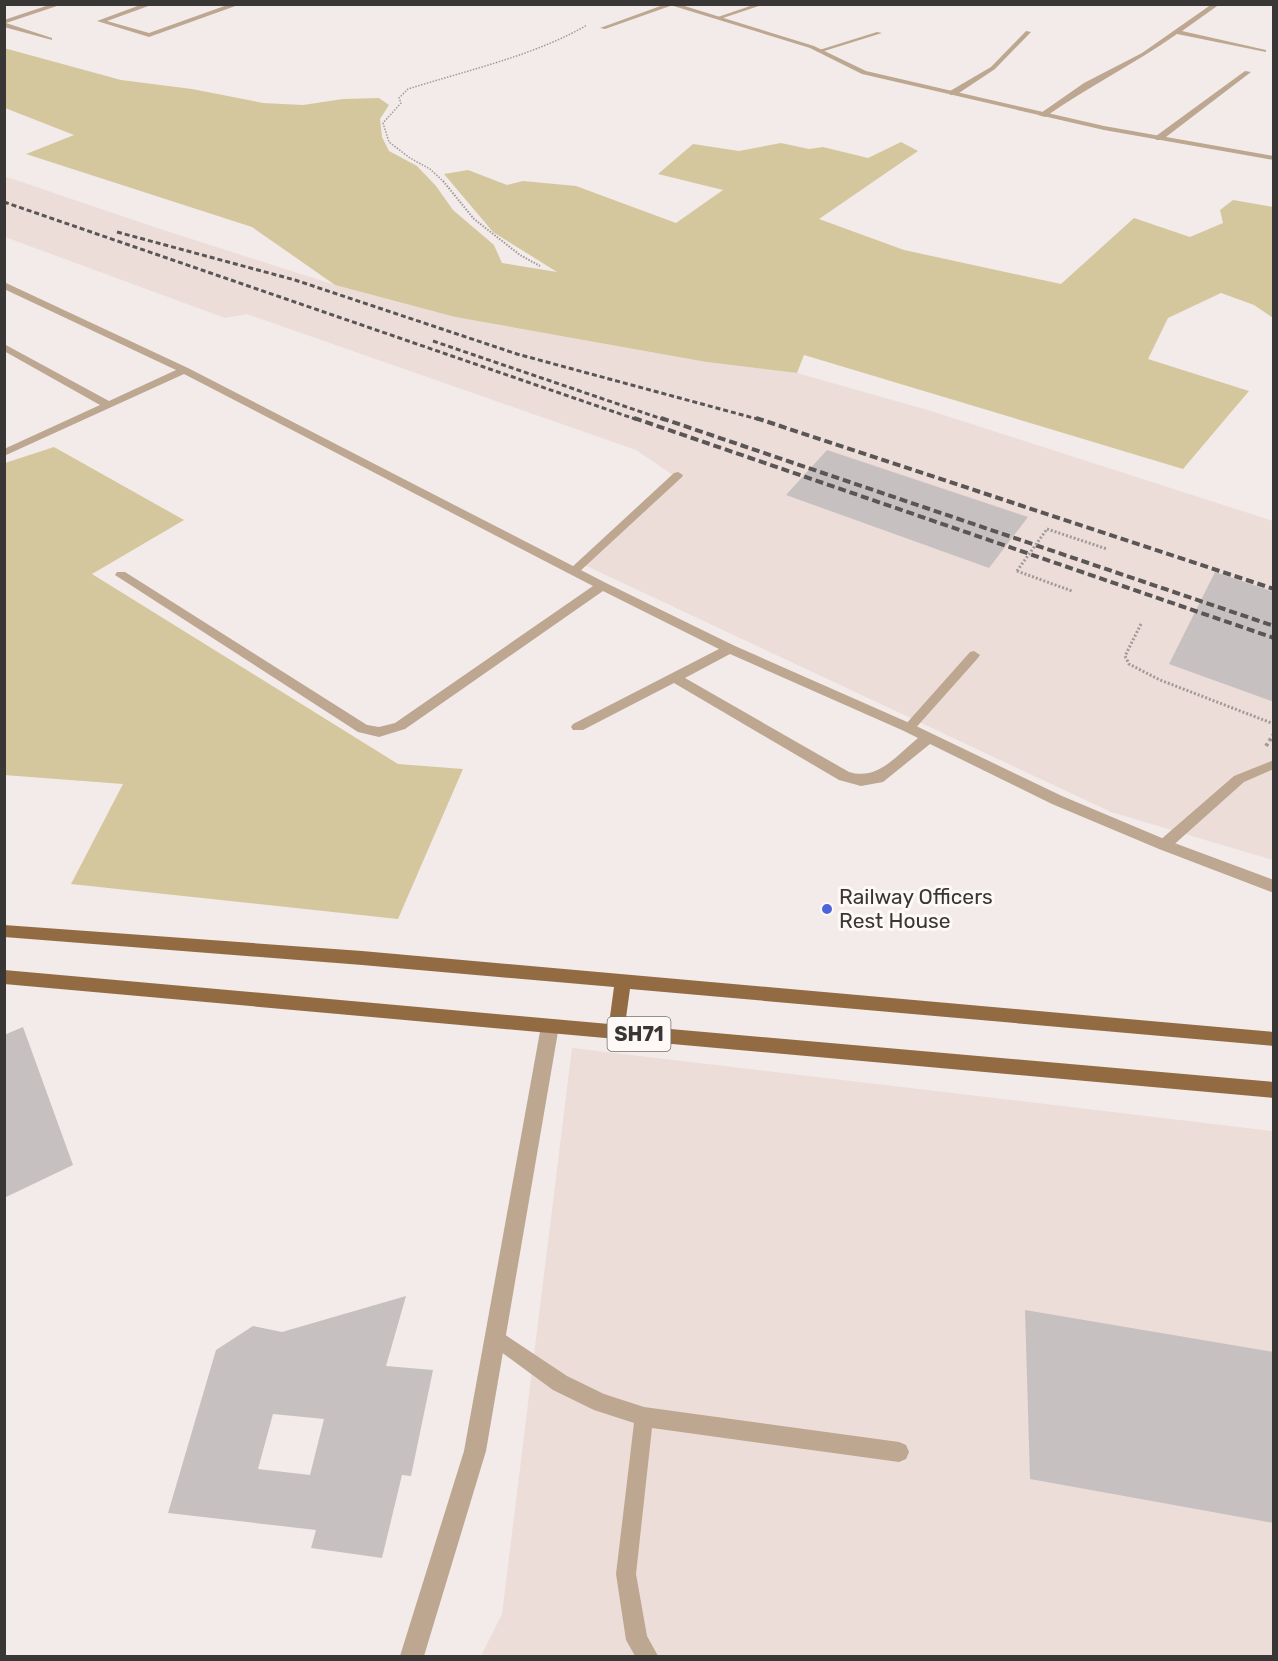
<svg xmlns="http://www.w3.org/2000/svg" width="1278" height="1661" viewBox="0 0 1278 1661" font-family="Rubik,sans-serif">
<rect width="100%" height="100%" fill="#f2ebe9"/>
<path fill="#ecddd8" d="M4 176 160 229 335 285 455 317 705 362 797 373 931 411 1273 521V860L1111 812 578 562 673 475 636 450 247 314 225 318 5 237Z
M572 1048 1273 1131V1656H481L502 1614Z"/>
<path fill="#d5c79d" d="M4 48 121 80 192 89 263 103 303 105 343 99 379 98 389 105 380 119 382 137 389 151 417 166 436 186 453 210 494 245 502 263 557 272 493 232 444 174 468 170 507 185 523 181 576 186 676 223 723 190 658 174 693 144 739 151 781 143 809 149 823 147 868 158 901 142 918 151 819 219 904 250 1061 284 1134 218 1190 237 1223 223 1220 210 1233 200 1273 207V318L1254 305 1221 293 1168 318 1148 359 1249 391 1183 469 804 355 797 373 706 362 455 317 335 285 252 227 26 154 74 135 5 108Z
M54 447 184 520 92 574 398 764 463 769 398 919 71 884 123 784 4 775 5 463Z"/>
<path fill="#c7c0c1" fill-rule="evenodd" d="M827 450 1028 517 989 568 786 495Z
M1215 572 1274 592V702L1169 664Z
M23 1027 73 1165 4 1198V1035Z
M406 1296 386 1366 433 1370 411 1476 402 1475 382 1558 311 1548 316 1530 168 1513 216 1350 253 1326 282 1332ZM273 1414 324 1419 310 1475 258 1469Z
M1025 1310 1274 1352V1523L1030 1479Z"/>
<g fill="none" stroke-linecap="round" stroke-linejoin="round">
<path stroke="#9f9a99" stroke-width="1.5" stroke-dasharray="1.5 1.5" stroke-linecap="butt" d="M444 182 430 169 410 158 389 142 383 123 401 103 399 98 408 89C465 71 536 55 587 25"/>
<path stroke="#9f9a99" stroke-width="2" stroke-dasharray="1.5 1.5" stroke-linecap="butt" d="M443 181 474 219 520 255 540 266"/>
<path stroke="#9f9a99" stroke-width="3" stroke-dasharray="2 2" stroke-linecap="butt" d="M1047 529 1107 549
M1017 571 1072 591
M1141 624 1125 656 1129 664 1160 680 1274 724"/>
<path stroke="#9f9a99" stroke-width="4" stroke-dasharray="3 3" stroke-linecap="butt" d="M1266 746 1274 734"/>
<path fill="#bda791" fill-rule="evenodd" d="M666 4 673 5 605 29 600 28Z
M756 4H765L720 19 715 18Z
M877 32 882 33 821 52 816 51Z
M678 472 683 475 682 477 578 573H570V569L674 473Z
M974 651 980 655 978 658 913 731H905L903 728 905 725 970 652Z
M1274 760V769L1244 782 1169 849H1159L1157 845 1159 841 1234 776Z
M495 1328 567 1376 604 1394 644 1407 899 1442 906 1445 909 1452 906 1459 899 1462 652 1428 636 1574 647 1636 658 1656H635L626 1640 616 1574 634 1423 594 1410 553 1390 489 1343 486 1337 489 1331Z"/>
<path fill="#bda791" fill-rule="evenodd" d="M52 4H63L6 23 52 38V40L4 27V20Z
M143 4H154L107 21 149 33 230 4H241L149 37 97 21Z
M1212 4H1220L1182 31 1266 50V52L1177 34C1134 64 1088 87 1045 117L1038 115 1084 83 1142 53Z
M1026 31 1031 32 995 69 956 95H950V91L991 67Z
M1245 71 1251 72 1162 140H1156V136Z
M4 282 188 368 606 583 735 646 914 725 1062 796 1169 841 1274 880V893L1159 849 1052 804 930 744 883 782 861 786 839 780 674 683 583 730H573L571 727 573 724 719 649 603 591 405 729 379 737 358 732 115 575 117 572H125L367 725 379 727 395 723 593 586 184 374 4 456V449L100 405 4 351V344L109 401 176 370 4 289ZM730 654 904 731 918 738C897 755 878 781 849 772L685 678Z
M550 1019 556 1021 559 1026 486 1451 424 1656H400L464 1451 541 1026 544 1021Z"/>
<path fill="#bda791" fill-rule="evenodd" d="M667 4H678L814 46 866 71 1104 126 1274 156V160L1104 130 862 74 810 48Z"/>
<path fill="#926b43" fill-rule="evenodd" d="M4 925 362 951 1274 1032V1046L630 989 625 1025 1274 1082V1098L4 984V970L609 1024 614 987 362 965 4 937Z"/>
<path stroke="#595655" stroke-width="3" stroke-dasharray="5 3" stroke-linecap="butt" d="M4 202 638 420
M117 232 295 280 517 354 761 420
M433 341 665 420"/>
<path stroke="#595655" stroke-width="4" stroke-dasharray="8 4" stroke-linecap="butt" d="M634 418 1274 638
M661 418 1274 626
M756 418 1274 589"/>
<path stroke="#9f9a99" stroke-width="3" stroke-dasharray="2 2" stroke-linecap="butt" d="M1017 571 1047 529"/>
</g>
<circle fill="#4d65da" stroke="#fef9f7" stroke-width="2" cx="827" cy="909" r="6"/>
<g text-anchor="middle" stroke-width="6" stroke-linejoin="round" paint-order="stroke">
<rect fill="#fef9f7" stroke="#747170" stroke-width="1.5" x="607.5" y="1017" width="63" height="34" rx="4.5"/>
<g font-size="20" font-weight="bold" fill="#393736">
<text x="639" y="1041">SH71</text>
</g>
<g font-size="21" fill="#393736" stroke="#fef9f7" text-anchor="start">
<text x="839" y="904">Railway Officers<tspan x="839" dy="24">Rest House</tspan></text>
</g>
</g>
<rect width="1278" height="1661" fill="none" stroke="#393736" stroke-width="12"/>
</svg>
